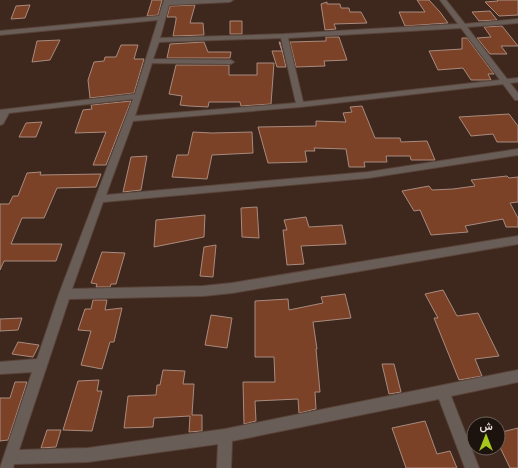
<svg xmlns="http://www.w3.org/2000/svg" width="518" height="468" viewBox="0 0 518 468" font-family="Cabin,Vazirmatn,sans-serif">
<rect width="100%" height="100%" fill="#3e271d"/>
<path fill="#7c4228" stroke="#a88b7e" d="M152 0H162L158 15 147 16Z
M417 0H429L440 12 448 23 405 26 399 12H425Z
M497 0H518V15L499 16 485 2 498 1Z
M327 2V4H340L341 8H349L350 12H361L367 23 334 24 336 29 325 30 321 4Z
M30 5 25 18 11 19 16 6Z
M195 5 190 23H203L204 35 173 36 176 20V17H167L170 6Z
M490 11 497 20 479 21 472 12Z
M230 21H242V34H230Z
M502 26 518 46H501L507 54H490L477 38 491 37 484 27Z
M326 37H339L347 60 324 61 325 66 296 67 290 42 326 41Z
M462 38H467L494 74H488L491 80H471L463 68 438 70 429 51 462 49Z
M60 40 50 60 32 62 37 41Z
M204 42 208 52H231L230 58H167L170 44Z
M279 42H280L286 67H277L272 51H282Z
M121 45H138L134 59H144L134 93 90 98 88 80 94 62 104 61 105 57H116Z
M257 63H274L271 104 241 106 240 102H209L208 107 189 106 180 105 182 96 169 94 176 65H229V75H257Z
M131 101 106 165H93L106 132 75 133 83 110 92 109 91 105Z
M362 106 375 138H400L401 142 427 141 435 160H411L410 156H386L387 162H364L365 167H349L346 149 314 148 315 151H305L307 162 268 163 258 127 316 126V121L346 122 343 113 352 112 350 107Z
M509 114 518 126V142H497L493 134 471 136 459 117Z
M42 122 36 137H19L26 123Z
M193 132 212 133 252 132 253 153 212 155 207 179 172 177 177 155H188Z
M147 156 141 190 123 192 131 157Z
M41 172 40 175 101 174 96 187 57 188 44 218H22L11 244H62L56 261H4L0 270V204H9L13 196H18L27 173Z
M507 176 509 178 518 177V202L510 203 518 218V227H506L503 219 465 226 468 232 431 235 420 210 414 211 402 191 429 186 432 190 453 189 475 186 471 180Z
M257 207 259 238 242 237 241 208Z
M205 215 204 237 154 247 156 220Z
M306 217 309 227 342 225 346 244 301 246 304 264 287 265 283 230H287L284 220Z
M216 245 213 277 200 276 204 247Z
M102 252 125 253 116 284H111L110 287H96L97 284 91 283Z
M443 290 457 316 478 313 499 356 475 359 482 376 459 380 434 318H438L425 294Z
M345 294 351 318 313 322 317 349H316L320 392H315L316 409 299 413 298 399 255 401 256 421 244 424 243 382H275L274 357H255V301L288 299 289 310 323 303 321 297Z
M93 300H107L105 310 122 308 114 342H110L102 369 81 365 91 331 78 330 85 309H91Z
M211 315 232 318 227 348 205 345Z
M22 318 18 330 0 331V319Z
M18 342 39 345 33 357 12 354Z
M382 364H394L401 392 389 394Z
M163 370 185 371 183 384H194L192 415H202V431L189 432 190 416 154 418 153 427 124 428 128 396 156 395 157 385H160Z
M99 380 97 391H102L92 431 63 430 78 381Z
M15 382H27L8 440 0 441V398H10Z
M425 421 437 454 450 451 457 468H406L392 428Z
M518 428V468H510L498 443V433Z
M47 430H61L56 447 41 448Z"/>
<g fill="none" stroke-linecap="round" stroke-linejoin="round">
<g stroke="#5a443a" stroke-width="2">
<path id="minor" d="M164 0H233L230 2 169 5 160 38 284 34 458 24 440 0H446L465 24 518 19V23L467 27 507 79 518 78V82L510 83 518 93V100H515L503 84 300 107 133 121 106 195 368 172 518 149V155L368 178 103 202 72 289 203 286 232 283 518 236V244L232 293 203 296 69 299 19 450 88 448 225 429 518 370V382L451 396 479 468H465L439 399 232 441 231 468H217L218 444 88 462 14 464 13 468H0L32 372 0 374V362L37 359 59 294 133 99 9 113 3 124 0 125V110L135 94 158 20 0 35V31L159 16ZM461 28 500 80 303 102 288 38ZM281 38 296 103 135 116 152 63 231 64 234 62 231 60 153 59 159 42Z"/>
</g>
<use href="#minor" fill="#695e57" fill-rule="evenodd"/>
</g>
<g transform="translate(486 436)"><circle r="19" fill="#1d130e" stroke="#6f635d"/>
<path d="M0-3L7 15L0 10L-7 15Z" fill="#a8c71d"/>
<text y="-6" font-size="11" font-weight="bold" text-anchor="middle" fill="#eadad3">ش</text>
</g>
</svg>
